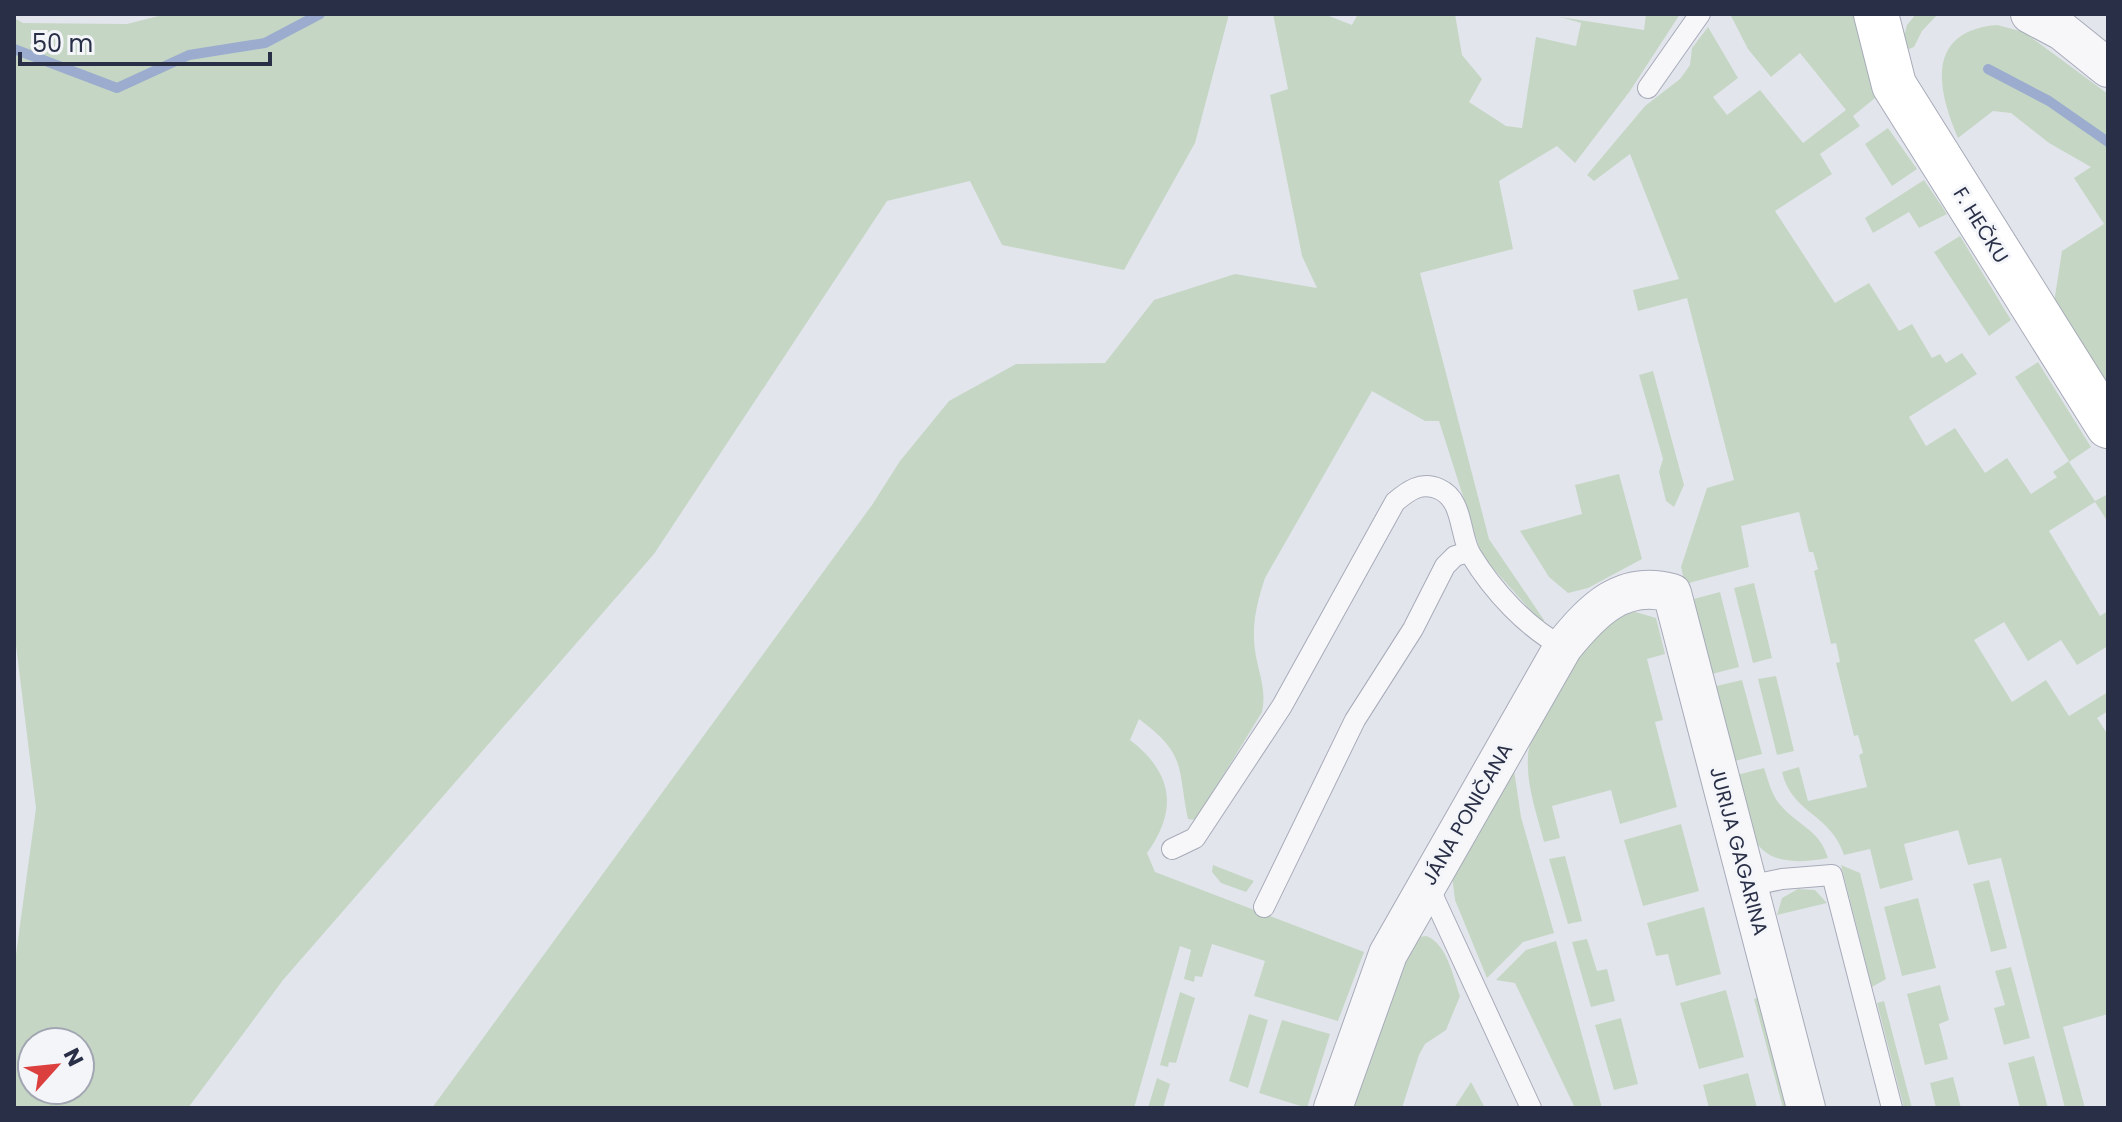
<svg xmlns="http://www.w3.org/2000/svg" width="2122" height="1122" viewBox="0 0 2122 1122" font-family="Poppins,sans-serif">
<rect width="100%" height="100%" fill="#e3e5ed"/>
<path fill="#c5d7c4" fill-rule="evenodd" d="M166 14H1229L1195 143 1124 270 1002 245 970 181 887 201 654 554 283 980 188 1108H14V969L36 808 14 629V18L23 23 127 24ZM32 1042H80V1090H32Z
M1273 14H1324L1352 25 1358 14H1455L1462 55 1482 79 1469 102 1506 126 1522 128 1536 37 1576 46 1581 23 1560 17 1644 30 1646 14H1680L1630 91 1575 163 1557 146 1499 181 1513 249 1420 273 1489 539 1544 620 1542 623 1482 556 1439 421H1425L1372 391 1265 578C1256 605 1250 631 1257 661 1261 679 1266 693 1262 712L1196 820 1188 819C1177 766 1187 755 1139 719L1130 740C1172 772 1179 809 1147 853L1155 872 1364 952 1338 1021 1254 996 1265 961 1212 944 1202 977 1195 976 1194 982 1184 979 1191 950 1180 946 1134 1108H432L872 505 900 461 949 401 1016 364 1105 363 1154 300 1235 274 1317 288 1302 256 1270 95 1288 89Z
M1730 14H1857L1880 94 1853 116 1860 126 1820 154 1832 174 1775 211 1835 303 1869 283 1899 331 1912 324 1932 358 1940 354 1946 363 1962 353 1977 374 1909 417 1926 446 1955 428 1985 473 2007 458 2031 494 2057 477 2053 472 2069 461 2015 377 2038 362 2091 447 2069 462 2095 501 2108 494V522L2095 502 2049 531 2100 616 2108 611V646L2077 665 2061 640 2028 661 2004 622 1974 640 2012 702 2046 680 2069 716 2108 692V711L2097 718 2108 735V1014L2063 1027 2085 1108H2065L2001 858 1968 865 1958 830 1904 844 1913 880 1880 889 1870 849 1844 855C1830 813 1792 814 1782 772L1799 767 1808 801 1867 787 1859 755 1863 753 1858 735 1854 736 1836 663 1840 662 1836 643 1831 644 1814 571 1818 569 1813 552H1809L1799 512 1741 526 1749 567 1685 584 1681 567 1707 488 1734 480 1687 298 1638 311 1633 290 1679 279 1630 154 1594 181 1587 175 1645 106 1680 79 1690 65 1692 48 1708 27 1738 78 1713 97 1727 115 1760 90 1803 143 1846 110 1800 53 1771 77 1748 49Z
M1916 14H1938L1922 31 1914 47 1909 49 1903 40 1907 25Z
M1997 25 2024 32 2108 94V396L2053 309 2062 251 2104 224 2074 178 2091 167 2049 143 2011 113 1993 111 1958 138C1937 90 1925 31 1997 25Z
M1888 128 1917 169 1892 186 1865 144Z
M1924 180 1947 214 1919 228 1909 212 1873 233 1865 218Z
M1960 236 2011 320 1989 336 1934 252Z
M1653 371 1684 485 1674 507 1666 501 1659 472 1663 459 1639 375Z
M1619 474 1642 559 1588 588 1568 593 1549 577 1520 531 1582 514 1575 485Z
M1754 583 1772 658 1753 663 1734 588Z
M1720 592 1739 667 1708 675 1690 600Z
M1632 611 1656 618 1665 654 1647 659 1663 720 1655 722 1677 807 1620 824 1611 790 1552 806 1560 838 1544 842C1537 814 1526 785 1528 757 1530 722 1580 648 1604 623 1611 617 1624 614 1632 611Z
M1776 676 1794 751 1777 755 1758 679Z
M1742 680 1762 754 1731 762 1712 687Z
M1764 768C1769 783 1772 797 1783 808 1801 827 1820 831 1828 858 1753 872 1749 838 1733 776Z
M1514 770 1521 817 1554 933 1523 942 1487 978 1455 900 1452 876Z
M1681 824 1699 891 1643 906 1624 840Z
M1565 856 1582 921 1568 924 1549 859Z
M1213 865 1254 881 1246 892 1221 883 1212 872Z
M1841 865 1860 873 1886 979 1872 987Z
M1989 880 2007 948 1991 952 1973 884Z
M1798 889 1815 890 1827 903 1777 915 1782 898Z
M1918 898 1936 968 1902 976 1884 907Z
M1704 907 1721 974 1676 986 1668 954 1656 956 1647 923Z
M1426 936C1447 943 1453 977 1460 996L1446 1030 1425 1044 1419 1055 1402 1108H1346L1403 957 1419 937Z
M1587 939 1597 971 1607 969 1615 1001 1591 1007 1572 942Z
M1556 941 1602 1108H1575L1515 983 1496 980 1526 950Z
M2011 967 2030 1038 2004 1045 1994 1008 2005 1005 1995 971Z
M1940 985 1949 1020 1939 1024 1948 1059 1925 1065 1907 994Z
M1726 990 1744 1057 1699 1069 1680 1003Z
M1180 992 1195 998 1176 1063 1169 1062 1168 1067 1160 1065Z
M1762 996 1791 1108H1783L1754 999Z
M1884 1001 1912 1108H1904L1877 1003Z
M1249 1014 1268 1020 1248 1088 1229 1081Z
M1621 1018 1638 1084 1614 1090 1595 1025Z
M1282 1020 1330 1034 1307 1108 1259 1093Z
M2034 1056 2048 1108H2020L2008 1063Z
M1748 1073 1757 1108H1709L1703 1085Z
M1953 1077 1961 1108H1936L1930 1083Z
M1157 1078 1170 1084 1163 1108H1148Z
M1471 1082 1485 1108H1454Z"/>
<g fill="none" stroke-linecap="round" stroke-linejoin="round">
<path stroke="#9baccf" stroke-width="10" d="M14 49 117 88 189 55 265 43 320 14
M1988 69 2049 101 2108 142"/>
<g stroke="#a7abb8" stroke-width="22">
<path id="lane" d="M1648 88 1700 14
M1172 849 1195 838 1282 706 1395 502C1408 491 1421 481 1439 489 1464 500 1459 535 1471 555 1493 591 1526 627 1563 647
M1427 883 1531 1108
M1748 886 1782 879 1832 875 1892 1108
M1264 907 1355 720 1413 629 1445 566 1455 556 1469 552"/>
</g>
<g stroke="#a7abb8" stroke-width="40">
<path id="street" d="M2030 14 2062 31 2108 68
M1333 1108 1388 954 1563 647C1592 611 1622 579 1672 593L1806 1108"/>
</g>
<g stroke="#a7abb8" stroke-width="46">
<path id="secondary" d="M1876 14 1894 85 2108 426"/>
</g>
<use href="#lane" stroke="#f7f7fa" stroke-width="20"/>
<use href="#street" stroke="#f7f7fa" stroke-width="38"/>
<use href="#secondary" stroke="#fff" stroke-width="44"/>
</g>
<g text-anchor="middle" stroke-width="6" stroke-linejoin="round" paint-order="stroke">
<g font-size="20" fill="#292f47" stroke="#f3f5f9">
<text transform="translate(1981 225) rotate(58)" y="7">F. HEČKU</text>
<text transform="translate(1467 814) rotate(-60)" y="7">JÁNA PONIČANA</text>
<text transform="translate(1739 851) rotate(75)" y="7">JURIJA GAGARINA</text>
</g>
</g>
<rect width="2122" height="1122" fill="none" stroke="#292f47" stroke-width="32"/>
<g transform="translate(56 1066) rotate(63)"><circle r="38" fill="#f3f5f9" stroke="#a2a6b2" stroke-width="2"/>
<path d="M0-6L14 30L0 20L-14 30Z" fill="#dc403e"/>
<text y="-12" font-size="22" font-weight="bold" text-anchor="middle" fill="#292f47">N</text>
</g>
<path d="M20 52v12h250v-12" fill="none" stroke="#292f47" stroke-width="4"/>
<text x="32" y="52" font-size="24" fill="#292f47" stroke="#f3f5f9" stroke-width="6" paint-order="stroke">50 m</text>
</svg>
